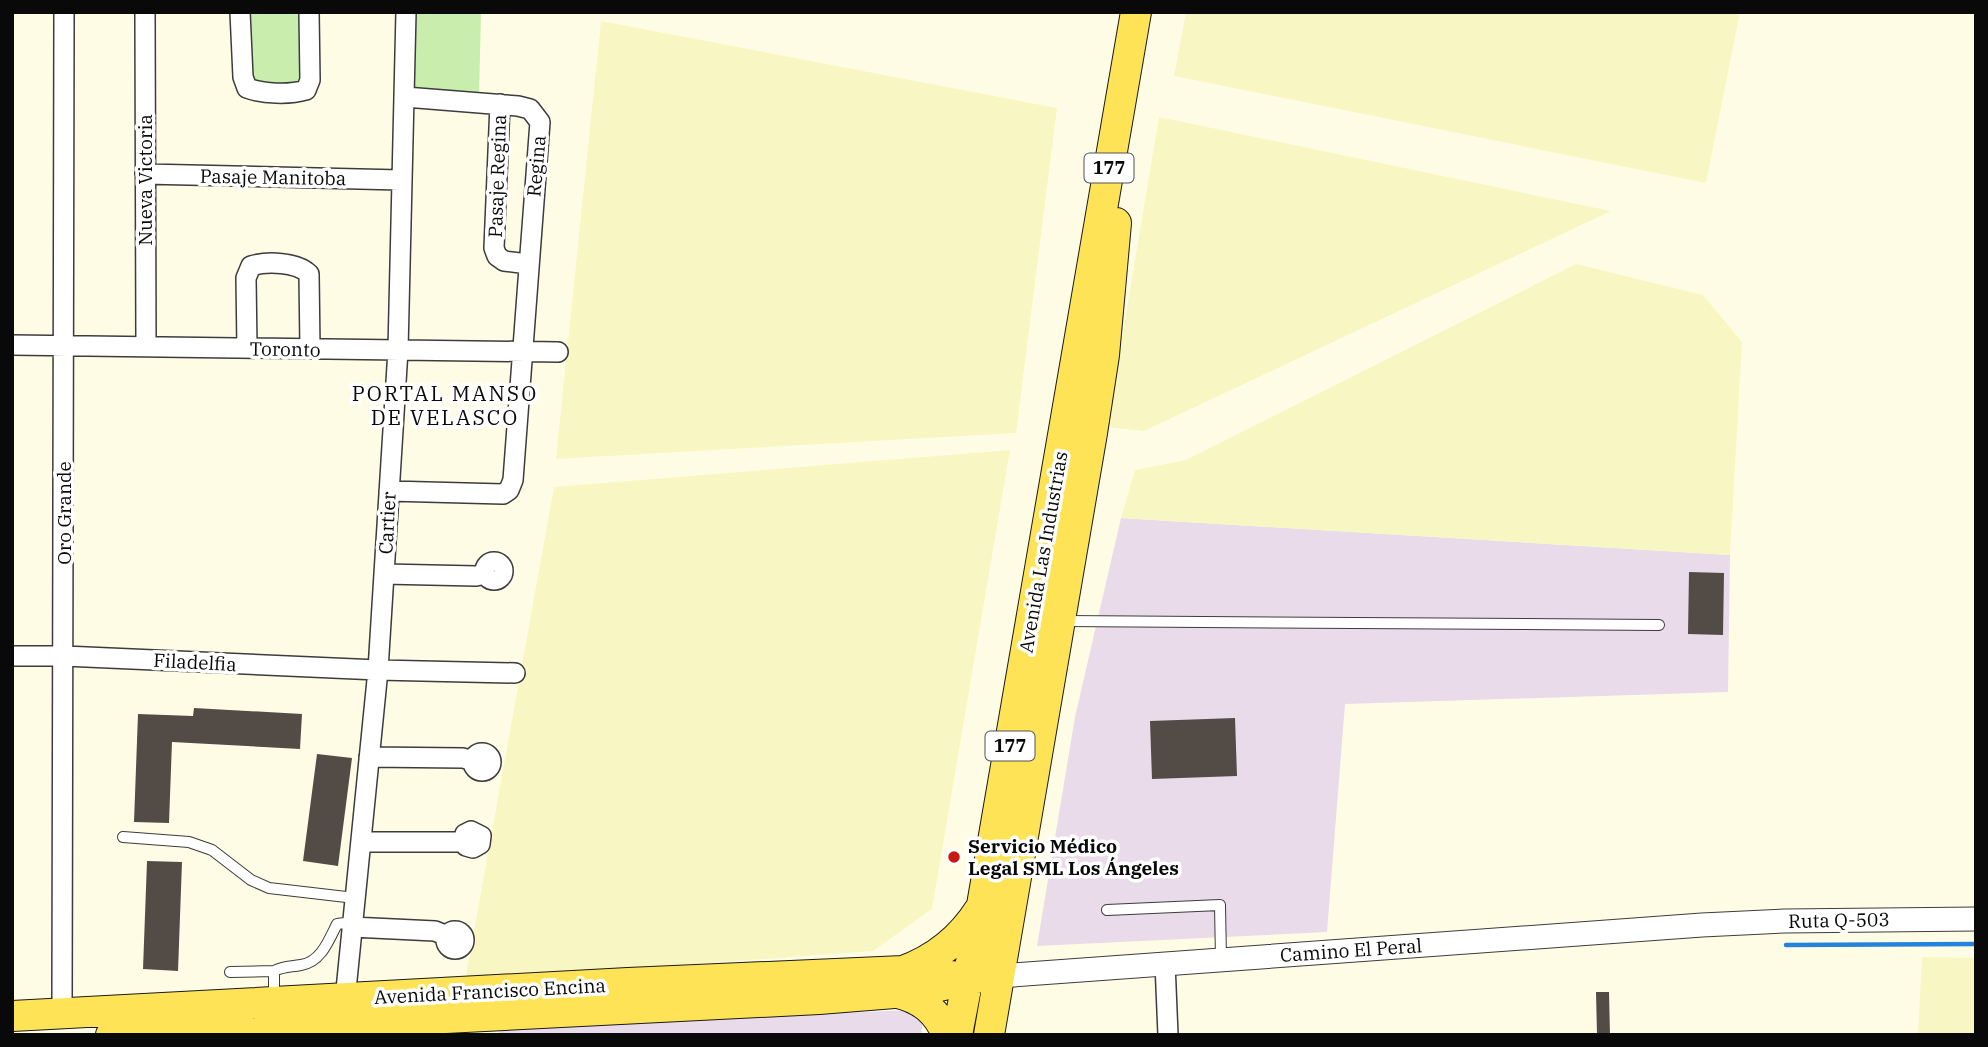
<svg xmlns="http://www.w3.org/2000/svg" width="1988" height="1047" viewBox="0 0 1988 1047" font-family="'IBM Plex Serif',serif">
<rect width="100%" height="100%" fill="#fffce6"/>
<path fill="#eadbea" d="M1121 518 1730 555 1728 692 1345 704 1327 932 1037 946 1075 717Z
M910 1010 923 1021 921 1035H499L500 1028Z"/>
<path fill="#f8f7c3" d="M1186 12H1740L1706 183 1174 76Z
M601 21 1057 108 1016 433 556 459Z
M1159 117 1611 211 1144 431 1107 427Z
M1576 264 1703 295 1742 342 1730 555 1121 518 1135 470 1186 460Z
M1010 450 932 909 873 951 465 981 554 487Z
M1922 957 1976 958V1035H1918Z"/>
<path fill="#c8edac" d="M245 12H303L304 86H252Z
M409 12H481L479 98 408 94Z"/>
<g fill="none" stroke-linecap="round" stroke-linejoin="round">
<path stroke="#2483db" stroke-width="4.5" d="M1786 945 1976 944"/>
</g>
<path fill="#534b45" d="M1689 572 1724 573 1723 635 1688 634Z
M194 708 302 714 300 749 172 742 169 823 134 822 138 714 193 716Z
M1235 718 1237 776 1152 779 1150 721Z
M317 754 352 758 338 866 303 861Z
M147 861 182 862 178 971 143 969Z
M1596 992H1609L1610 1035H1597Z"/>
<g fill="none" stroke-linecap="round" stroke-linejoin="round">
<g stroke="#3c3c3c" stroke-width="12">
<path id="service" d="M1064 621 1659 625
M123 837 189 842 212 850 251 880 269 888 355 898
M1107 910 1220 905 1221 959
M274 971C284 966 290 967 301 965 321 962 329 940 337 924L345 923 352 927
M230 972 274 971V997"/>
</g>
<g stroke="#3c3c3c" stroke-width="22">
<path id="minor" d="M145 12 146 347
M240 12 243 77 247 88C263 94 289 95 306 90L310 80 309 12
M500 104 494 248 497 256 504 261 528 264
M145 174 401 180
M12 345 558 352
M247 348 246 278 251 266C267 261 297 262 309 274L310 349
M389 491 503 494 509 490 513 480 540 122 530 109 518 106 405 97
M485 571a9 9 0 1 1 18 0a9 9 0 1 1-18 0Z
M384 574 476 576 485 574
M12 656H64L378 670 515 673
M473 762a9 9 0 1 1 18 0a9 9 0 1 1-18 0Z
M369 757 463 758 473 761
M361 842H464L466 846 473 848 480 844 481 836 471 831 465 834 464 842
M352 927 435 931 447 936
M446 940a9 9 0 1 1 18 0a9 9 0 1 1-18 0Z
M1165 963 1168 1035
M340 1005 345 1000 378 670 398 350 406 12
M62 1015 64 12"/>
</g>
<g stroke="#3c3c3c" stroke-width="25">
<path id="tertiary" d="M999 976 1702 925 1785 921 1976 919"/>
</g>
<g stroke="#1a1a1a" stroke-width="32">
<path id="primary" d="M903 971C936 959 961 939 980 909
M898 993C922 999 938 1012 947 1035
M12 1016 628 983 903 971 968 978 999 976
M111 1035 819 999 919 991 944 985
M957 1035 982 905 1136 12
M989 1035 1092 433 1104 355 1116 223"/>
</g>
<use href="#service" stroke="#fff" stroke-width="10"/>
<use href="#minor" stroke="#fff" stroke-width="19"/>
<use href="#tertiary" stroke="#fff" stroke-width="23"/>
<use href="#primary" stroke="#ffe356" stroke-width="30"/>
</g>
<circle fill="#c61b15" stroke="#fff" stroke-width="2.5" cx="954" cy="857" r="7"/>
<g text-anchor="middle" stroke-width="7" stroke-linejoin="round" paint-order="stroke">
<g fill="#fff" stroke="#535353" stroke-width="2">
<rect x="1084.5" y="153.5" width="49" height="29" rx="5"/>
<rect x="985.5" y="731.5" width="49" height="29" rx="5"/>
</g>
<g font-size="18" font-weight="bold" fill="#090909">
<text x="1109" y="174">177</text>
<text x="1010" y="752">177</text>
</g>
<g font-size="19" fill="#090909" stroke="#fff">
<text transform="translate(536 166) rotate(-85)" y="7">Regina</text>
<text transform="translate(497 176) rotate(-88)" y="7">Pasaje Regina</text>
<text transform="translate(273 177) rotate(1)" y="7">Pasaje Manitoba</text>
<text transform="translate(145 180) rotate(-90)" y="7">Nueva Victoria</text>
<text transform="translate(285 349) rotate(1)" y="7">Toronto</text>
<text transform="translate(64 513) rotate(-90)" y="7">Oro Grande</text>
<text transform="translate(387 523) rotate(-87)" y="7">Cartier</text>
<text transform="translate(1043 552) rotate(-80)" y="7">Avenida Las Industrias</text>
<text transform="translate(195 662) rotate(3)" y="7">Filadelfia</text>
<text transform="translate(1839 920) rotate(-1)" y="7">Ruta Q-503</text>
<text transform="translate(1351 950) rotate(-4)" y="7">Camino El Peral</text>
<text transform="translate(490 991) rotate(-3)" y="7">Avenida Francisco Encina</text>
</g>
<g font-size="19" font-weight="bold" fill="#090909" stroke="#fff" text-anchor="start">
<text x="968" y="853">Servicio Médico<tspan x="968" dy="22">Legal SML Los Ángeles</tspan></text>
</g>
<g font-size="21" letter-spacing="2" fill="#090909" stroke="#fff">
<text x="445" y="401">PORTAL MANSO<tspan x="445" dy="24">DE VELASCO</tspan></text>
</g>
</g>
<rect width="1988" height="1047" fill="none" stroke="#090909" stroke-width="28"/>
</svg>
